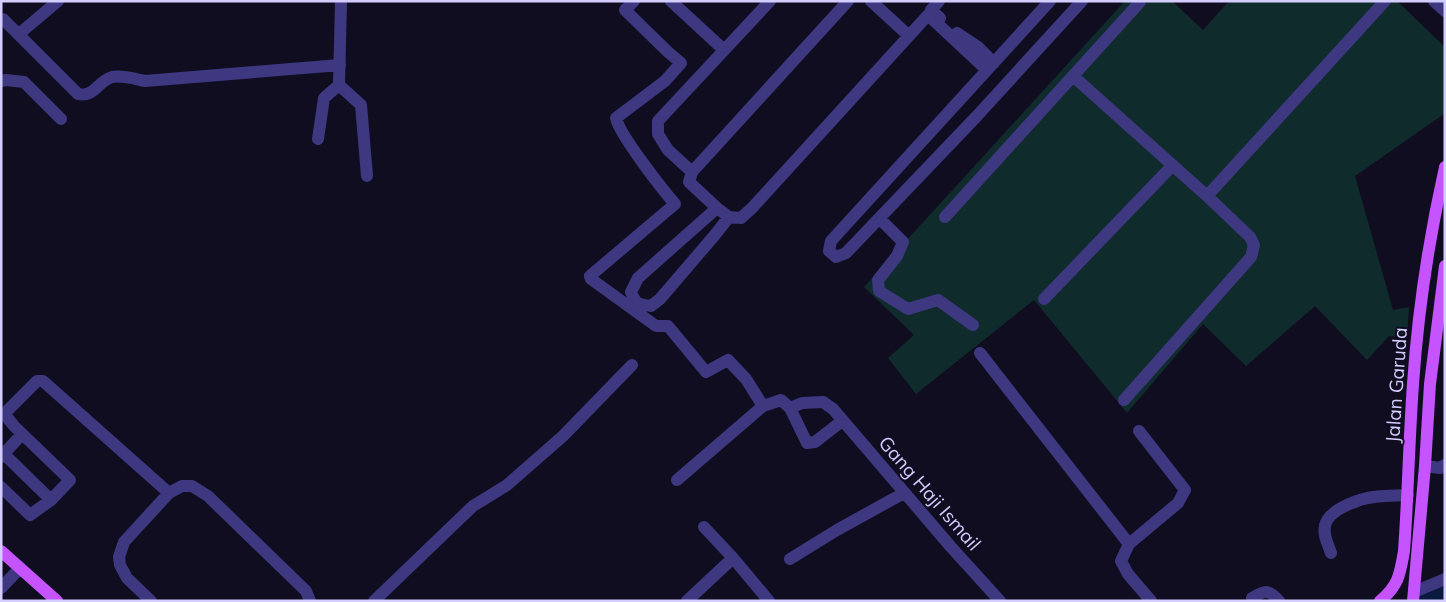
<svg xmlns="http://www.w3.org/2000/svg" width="1446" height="602" viewBox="0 0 1446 602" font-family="Mulish,sans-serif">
<rect width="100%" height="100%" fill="#110d21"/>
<path fill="#102b2b" d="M1125 1H1172L1203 30 1229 1H1397L1445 47V111L1444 114 1355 176 1393 310 1409 307 1407 338 1389 336 1367 360 1315 306 1246 366 1203 324 1127 413 1034 300 916 394 888 358 914 335 864 287Z"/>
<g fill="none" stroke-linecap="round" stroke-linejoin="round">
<path stroke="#091a3e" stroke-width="21" d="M1428 601 1445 594"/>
<path stroke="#3d3880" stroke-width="12" d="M634 1 625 10 668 52 681 63 665 81 616 118C619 134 662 189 675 204L590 276 591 279 656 326H668L706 372 728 360 746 379 763 406
M671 1 724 50
M848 1 692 172 689 182 717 208 729 217 741 218 752 208 928 15 987 70
M871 1 908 35
M939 1 931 10 940 18
M1050 1 831 241 829 251 836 257 846 253 976 117 1082 1
M1434 1 1445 11
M3 19 78 94C94 98 98 81 112 77 123 75 135 79 145 81L340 65
M957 33 978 47 994 63
M19 34 58 1
M1073 76 1207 196 1250 237 1254 245 1251 257 1124 400
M1 81 6 80 24 82 61 119
M339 85 361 105 367 176
M318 139 324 98 339 85 341 1
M692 172 668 150 658 134V121L770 1
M1207 196 1385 1
M717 208 638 278 631 292C636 304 637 304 651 306L660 299 714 236 729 217
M945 217 1140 2
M880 219 903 242 897 256 878 280 879 291 908 309 938 300 973 325
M1044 299 1172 166
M980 353 1129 544
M790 408 802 403 823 402 833 409 951 547 1000 601
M1139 431 1185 490 1178 503 1129 544 1121 561 1128 574 1151 601
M4 454 51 500 70 480 14 426 6 416 7 411 37 381H43L169 493
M1 457 22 434
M1425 466 1440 468 1445 465
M677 480 763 406 781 400 790 408 807 443 815 442 842 421
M1 487 30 515 51 500
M704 527 733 558 769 601
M1331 553C1328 544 1323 536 1325 526 1327 513 1346 505 1357 501 1371 495 1393 496 1408 495
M790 559 837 530 904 493
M1 588 20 568
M1414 592 1445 579
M1252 598C1264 591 1268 588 1279 601
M151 601 127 578 120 565 119 557 124 542 169 493 182 486H192L208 496 306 591 310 601
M374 601 473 506 507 485 563 436 632 365
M687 601 733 558"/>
<path stroke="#c554ff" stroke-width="12" d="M1 551 57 601
M1380 601C1399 585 1400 574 1404 551 1408 496 1409 440 1413 384 1418 311 1429 238 1445 167
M1413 601 1425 466 1430 384 1445 266"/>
</g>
<g text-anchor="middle" stroke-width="4" stroke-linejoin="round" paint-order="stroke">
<g font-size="19" fill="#d4cdff" stroke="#110d21">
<text transform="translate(1396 385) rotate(-86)" y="7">Jalan Garuda</text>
<text transform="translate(930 493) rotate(49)" y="7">Gang Haji Ismail</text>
</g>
</g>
<rect width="1446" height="602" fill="none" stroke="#d4cdff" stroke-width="5"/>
</svg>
